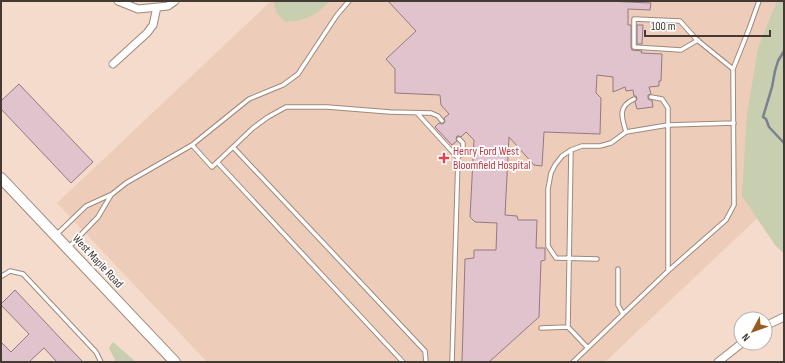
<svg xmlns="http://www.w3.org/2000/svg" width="785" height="363" viewBox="0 0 785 363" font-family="'Sofia Sans Condensed',sans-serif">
<rect width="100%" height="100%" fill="#f4dbcb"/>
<path fill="#edcdb9" d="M271 1H784V193L605 362H207L57 203Z"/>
<path fill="#c8ceb0" d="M275 1H330C314 17 307 20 285 22L276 12 274 2Z
M777 1H784V254L775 245 742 196 747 114 758 48Z
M113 342 136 362H116L109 348Z"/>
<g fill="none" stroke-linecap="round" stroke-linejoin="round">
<path stroke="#798191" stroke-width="2.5" d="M784 51 778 61 775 71 772 87 763 117 766 119 769 127 784 143"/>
</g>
<path fill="#e0c3cd" stroke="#937982" d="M388 1H607L651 3 650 10 628 9V25H631V47L632 50 642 51 641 53 662 54 661 81H659V86L649 87 651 94 648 95V98L649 100H652L653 107 637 109 635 102 637 99 636 96H634L633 90 626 91 625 87 613 92V77L597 75 596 93 601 98 600 134 544 132 542 166 534 165 509 137 505 215 517 216 518 220H537L536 248H545V260L541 261 539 317 489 362H462L465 259 474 258V250H496L497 223 475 222 470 217 474 140 466 132 461 137 459 136H457L456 139 457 141 452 145 435 127 439 123 442 124 444 123 445 121 444 118 449 114 441 105 440 95 395 93V69L386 59 416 31Z
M637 25H643L642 44H637Z
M19 84 93 162 71 183 1 109V101Z
M15 290 62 340 83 362H57L44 348 29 362H1V342L11 352 29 334 1 305V304Z"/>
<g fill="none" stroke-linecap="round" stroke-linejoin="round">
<g stroke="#9f887a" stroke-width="5.5">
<path id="lane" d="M698 40 681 50 634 47V19L680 21 696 39 733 69
M417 113 458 158
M626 132C622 118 617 107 634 99
M192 145 212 167 253 128 268 117 286 107H327L390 112 431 113 438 116 442 121
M233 147 425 351 426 362
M571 150 568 327 588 348
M217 162 403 362
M56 235 86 206 110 195
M69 247 98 217 111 195 126 183 192 145 249 99 283 85 298 74 337 15 349 1
M597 259 556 258 548 246V189L551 173 555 165 562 156 571 150 582 146H600L611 143 626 132 668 125 734 123
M618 269V305L623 314
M668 271 726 220 734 205 733 69 749 29 759 1
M2 276 10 271 23 274 96 352 101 362
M541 328 568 327
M452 362 458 158 463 149V143L459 139
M573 362 668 271V108L662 99 651 97"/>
</g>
<g stroke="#9f887a" stroke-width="9">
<path id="street" d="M118 1 138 9 168 6 175 1
M113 64 147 33 153 25 157 7
M765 326 784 317
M718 362 742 343"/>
</g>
<g stroke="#9f887a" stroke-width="12">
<path id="secondary" d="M1 178 175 362"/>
</g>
<use href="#lane" stroke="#fff" stroke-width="3.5"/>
<use href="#street" stroke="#fff" stroke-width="7"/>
<use href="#secondary" stroke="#fff" stroke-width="10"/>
</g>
<path fill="#e0444e" stroke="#fff" stroke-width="1.5" d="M442 152h4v4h4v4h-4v4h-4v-4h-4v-4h4z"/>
<g text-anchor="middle" stroke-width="3.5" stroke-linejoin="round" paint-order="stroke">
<g font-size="12" fill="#be3a42" stroke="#fff" text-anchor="start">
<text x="453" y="155">Henry Ford West<tspan x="453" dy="14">Bloomfield Hospital</tspan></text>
</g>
<g font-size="12" fill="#443a34" stroke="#fff">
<text transform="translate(98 261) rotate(47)" y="4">West Maple Road</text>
</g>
</g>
<rect width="785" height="363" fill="none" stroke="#443a34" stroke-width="4"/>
<g transform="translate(753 331) rotate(229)"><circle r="19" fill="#ffffff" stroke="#b4b0ae"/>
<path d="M0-3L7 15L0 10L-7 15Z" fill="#9a5a23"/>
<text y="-6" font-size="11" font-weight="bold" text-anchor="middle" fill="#443a34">N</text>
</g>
<path d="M645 30v6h125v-6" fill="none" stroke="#443a34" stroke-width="2"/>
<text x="651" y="30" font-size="12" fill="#443a34" stroke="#ffffff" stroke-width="3" paint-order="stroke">100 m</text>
</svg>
